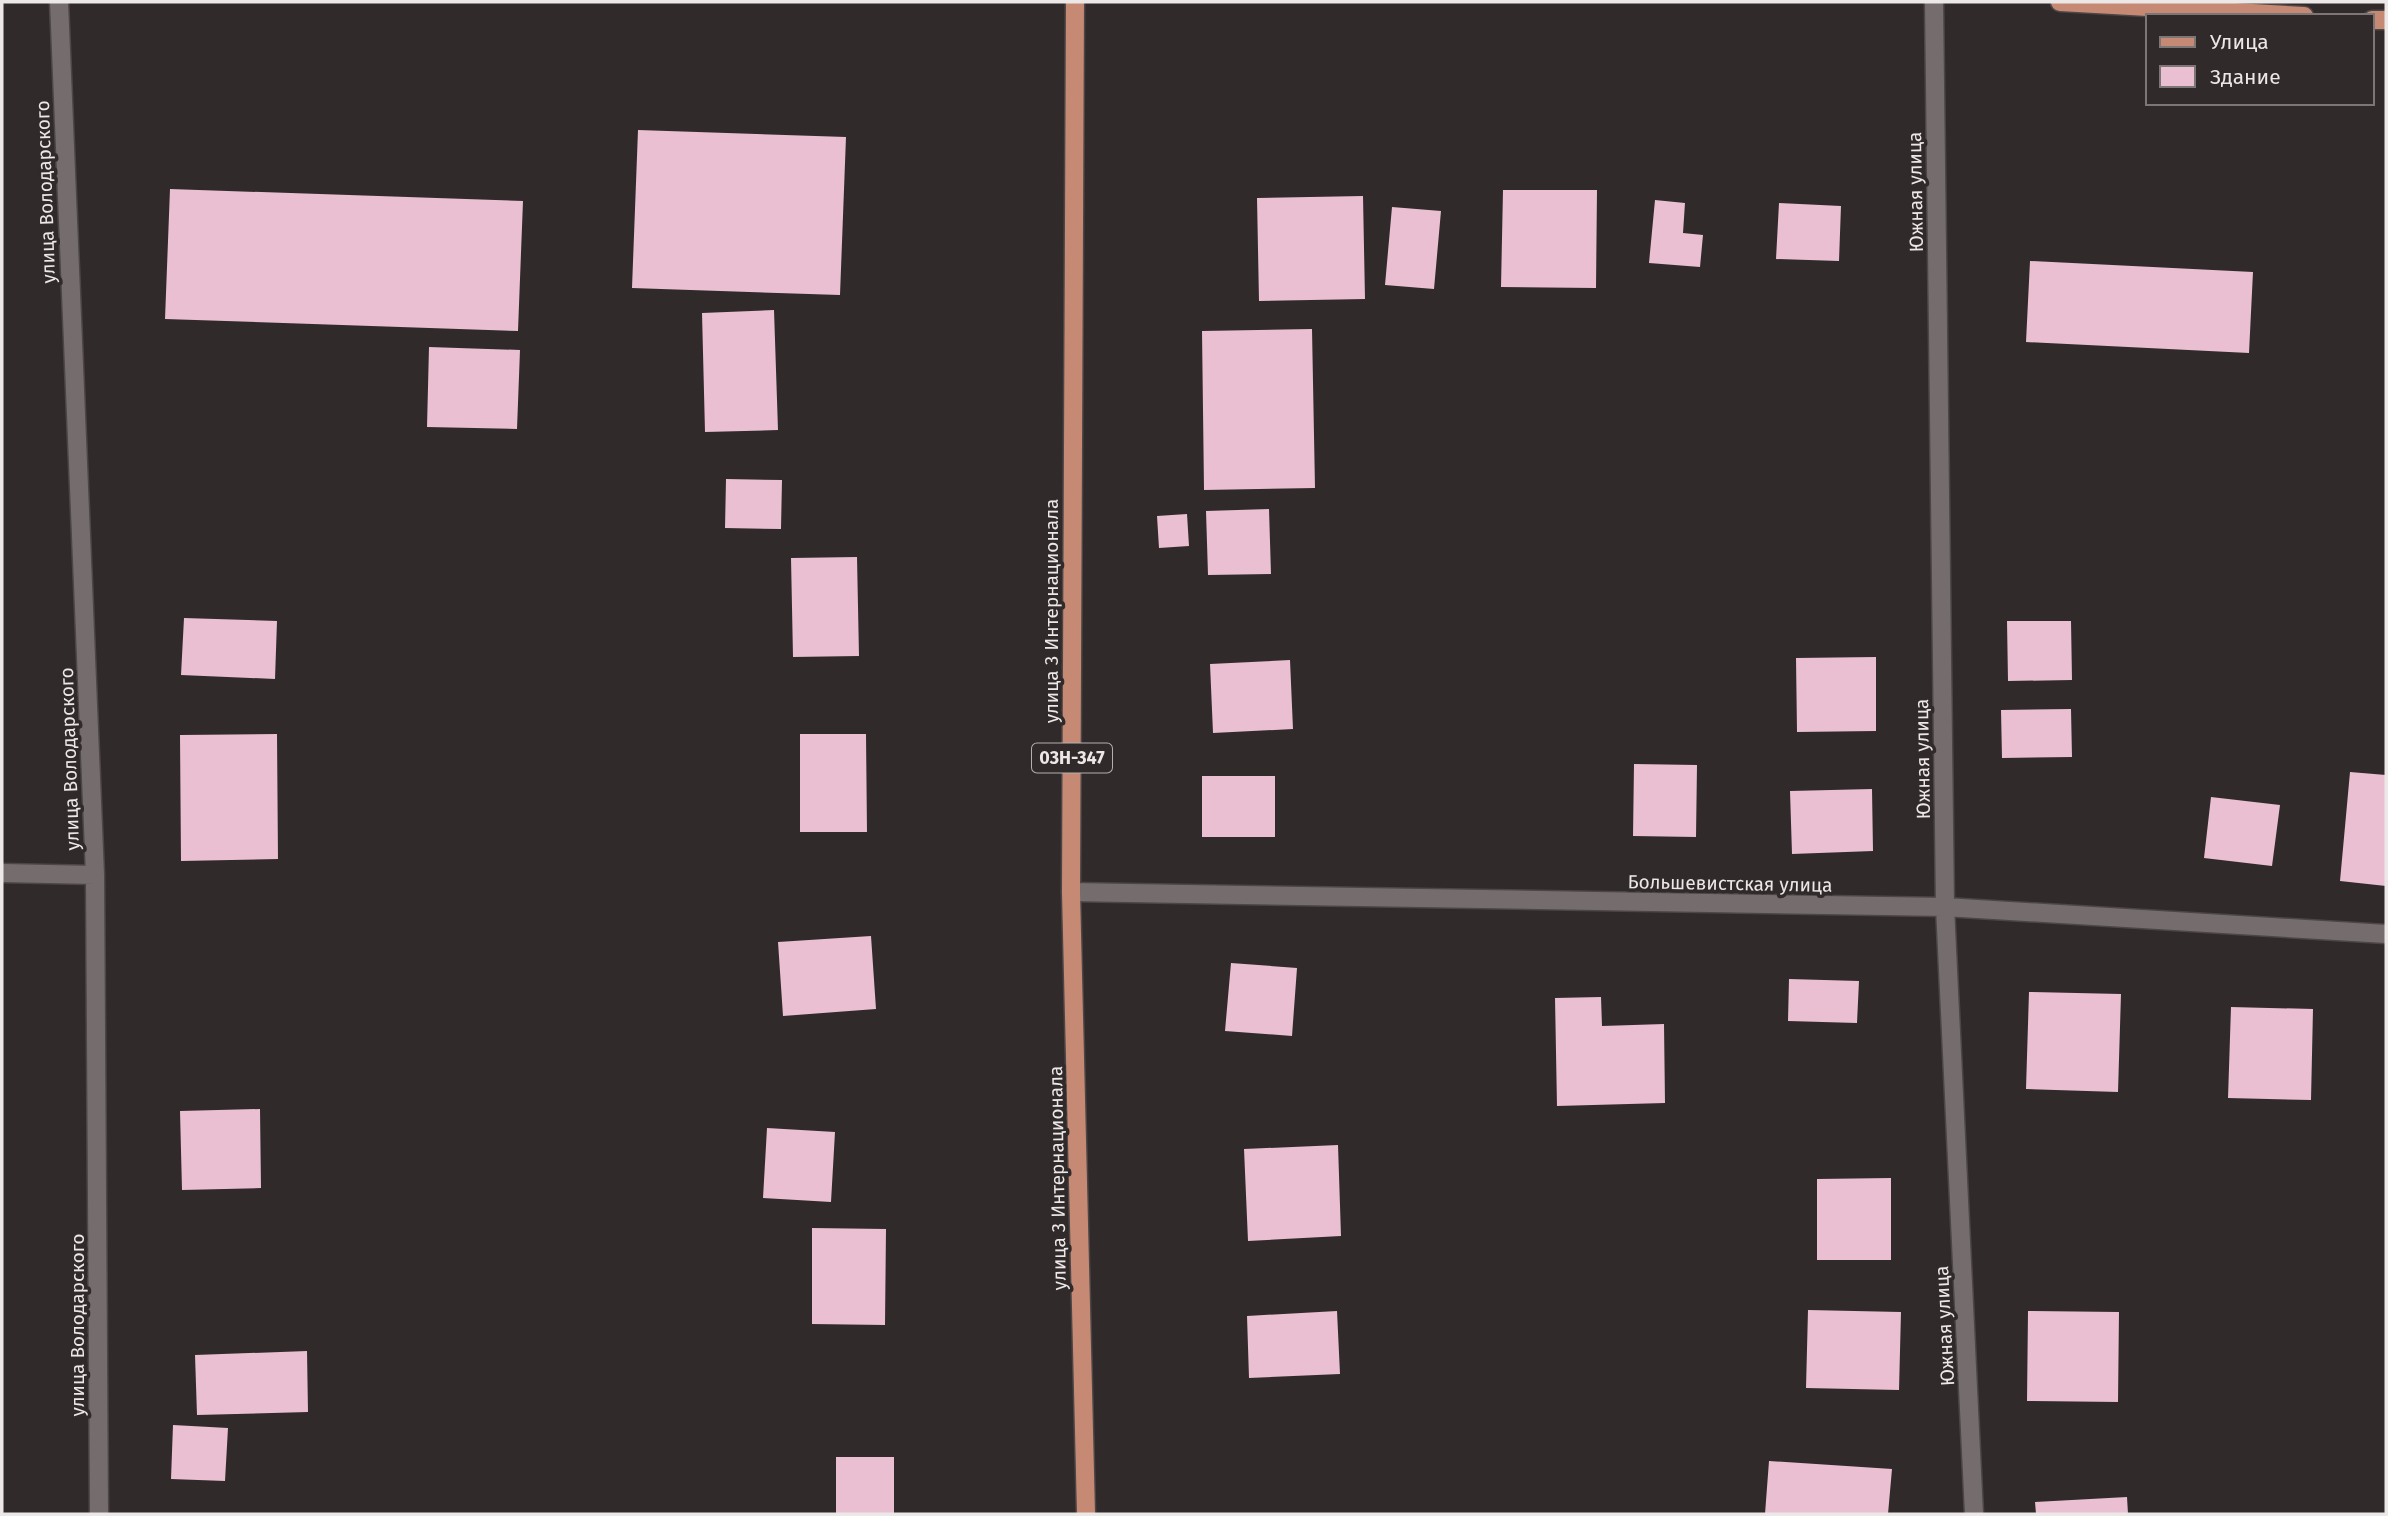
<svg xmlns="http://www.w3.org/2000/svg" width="2388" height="1516" viewBox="0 0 2388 1516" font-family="'Fira Sans',sans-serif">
<rect width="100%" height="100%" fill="#312a2b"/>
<path fill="#e9bfd1" d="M638 130 846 137 840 295 632 288Z
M170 189 523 201 518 331 165 319Z
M1503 190H1597L1596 288 1501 287Z
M1363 196 1365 299 1259 301 1257 198Z
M1655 200 1685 203 1683 233 1703 235 1700 267 1649 263Z
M1779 203 1841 206 1839 261 1776 259Z
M1392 207 1441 211 1434 289 1385 285Z
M2030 261 2253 272 2249 353 2026 342Z
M774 310 778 430 705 432 702 313Z
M1312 329 1315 488 1204 490 1202 331Z
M429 347 520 350 517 429 427 427Z
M726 479 782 480 781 529 725 528Z
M1269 509 1271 574 1208 575 1206 511Z
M1187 514 1189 546 1159 548 1157 516Z
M857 557 859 656 793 657 791 558Z
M184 618 277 621 275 679 181 675Z
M2007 621H2071L2072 680 2008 681Z
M1876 657V731L1797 732 1796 658Z
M1290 660 1293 729 1213 733 1210 664Z
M2071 709 2072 757 2002 758 2001 710Z
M277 734 278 859 181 861 180 735Z
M800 734H866L867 832H800Z
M1634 764 1697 765 1696 837 1633 836Z
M2350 772 2386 775V886L2340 881Z
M1202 776H1275V837H1202Z
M1872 789 1873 851 1792 854 1790 791Z
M2211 797 2280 805 2272 866 2204 858Z
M871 936 876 1009 783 1016 778 942Z
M1231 963 1297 968 1292 1036 1225 1031Z
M1789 979 1859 981 1857 1023 1788 1021Z
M2029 992 2121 994 2118 1092 2026 1089Z
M1601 997 1602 1026 1664 1024 1665 1103 1557 1106 1555 998Z
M2231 1007 2313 1009 2311 1100 2228 1098Z
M260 1109 261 1188 182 1190 180 1111Z
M767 1128 835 1132 831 1202 763 1198Z
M1338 1145 1341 1236 1248 1241 1244 1149Z
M1891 1178V1260H1817V1179Z
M812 1228 886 1229 885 1325 812 1324Z
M1808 1310 1901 1312 1899 1390 1806 1388Z
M1337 1311 1340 1374 1249 1378 1247 1316Z
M2028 1311 2119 1312 2118 1402 2027 1401Z
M307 1351 308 1412 197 1415 195 1355Z
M173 1425 228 1428 225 1481 171 1479Z
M836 1457H894V1514H836Z
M1769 1461 1892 1469 1888 1514H1765Z
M2127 1497 2128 1514H2036L2035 1502Z"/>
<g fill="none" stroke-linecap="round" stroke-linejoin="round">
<g stroke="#4c4646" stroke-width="21">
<path id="street" d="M59 2 95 875 99 1514
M1934 2 1945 907 1974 1514
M2 873 95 875
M1071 892 1945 907 2386 934"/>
</g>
<g stroke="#4c4646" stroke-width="21">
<path id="primary" d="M1075 2 1071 892 1086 1514
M2060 2 2304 16
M2372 20H2386"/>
</g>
<use href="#street" stroke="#756d6d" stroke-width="18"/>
<use href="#primary" stroke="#c58974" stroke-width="18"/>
</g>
<g text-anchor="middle" stroke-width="7" stroke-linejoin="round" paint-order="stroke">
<rect fill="#312a2b" stroke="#b5afaf" stroke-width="2" x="1032" y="743.5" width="80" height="29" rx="5"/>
<g font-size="18" font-weight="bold" fill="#ede8e8">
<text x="1072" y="764">03Н-347</text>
</g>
<g font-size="19" fill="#ede8e8" stroke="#312a2b">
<text transform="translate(45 192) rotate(-92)" y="7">улица Володарского</text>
<text transform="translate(1915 192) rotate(-91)" y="7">Южная улица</text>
<text transform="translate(1051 611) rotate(-90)" y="7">улица 3 Интернационала</text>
<text transform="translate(69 759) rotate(-92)" y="7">улица Володарского</text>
<text transform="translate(1922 759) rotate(-91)" y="7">Южная улица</text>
<text transform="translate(1730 883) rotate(1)" y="7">Большевистская улица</text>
<text transform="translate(1057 1178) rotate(-91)" y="7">улица 3 Интернационала</text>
<text transform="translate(77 1325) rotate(-90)" y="7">улица Володарского</text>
<text transform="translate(1944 1326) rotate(-93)" y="7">Южная улица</text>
</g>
</g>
<rect width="2388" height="1516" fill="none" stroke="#ede8e8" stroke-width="7"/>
<rect x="2146" y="14" width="228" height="91" fill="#312a2b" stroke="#7c7677" stroke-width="2"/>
<rect x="2160" y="37" width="35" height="10" fill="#c58974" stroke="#7c7677" stroke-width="2"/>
<text x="2210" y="49" font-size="21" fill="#ede8e8">Улица</text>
<rect x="2160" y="66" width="35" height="21" fill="#e9bfd1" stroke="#7c7677" stroke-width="2"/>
<text x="2210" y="84" font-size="21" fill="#ede8e8">Здание</text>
</svg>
